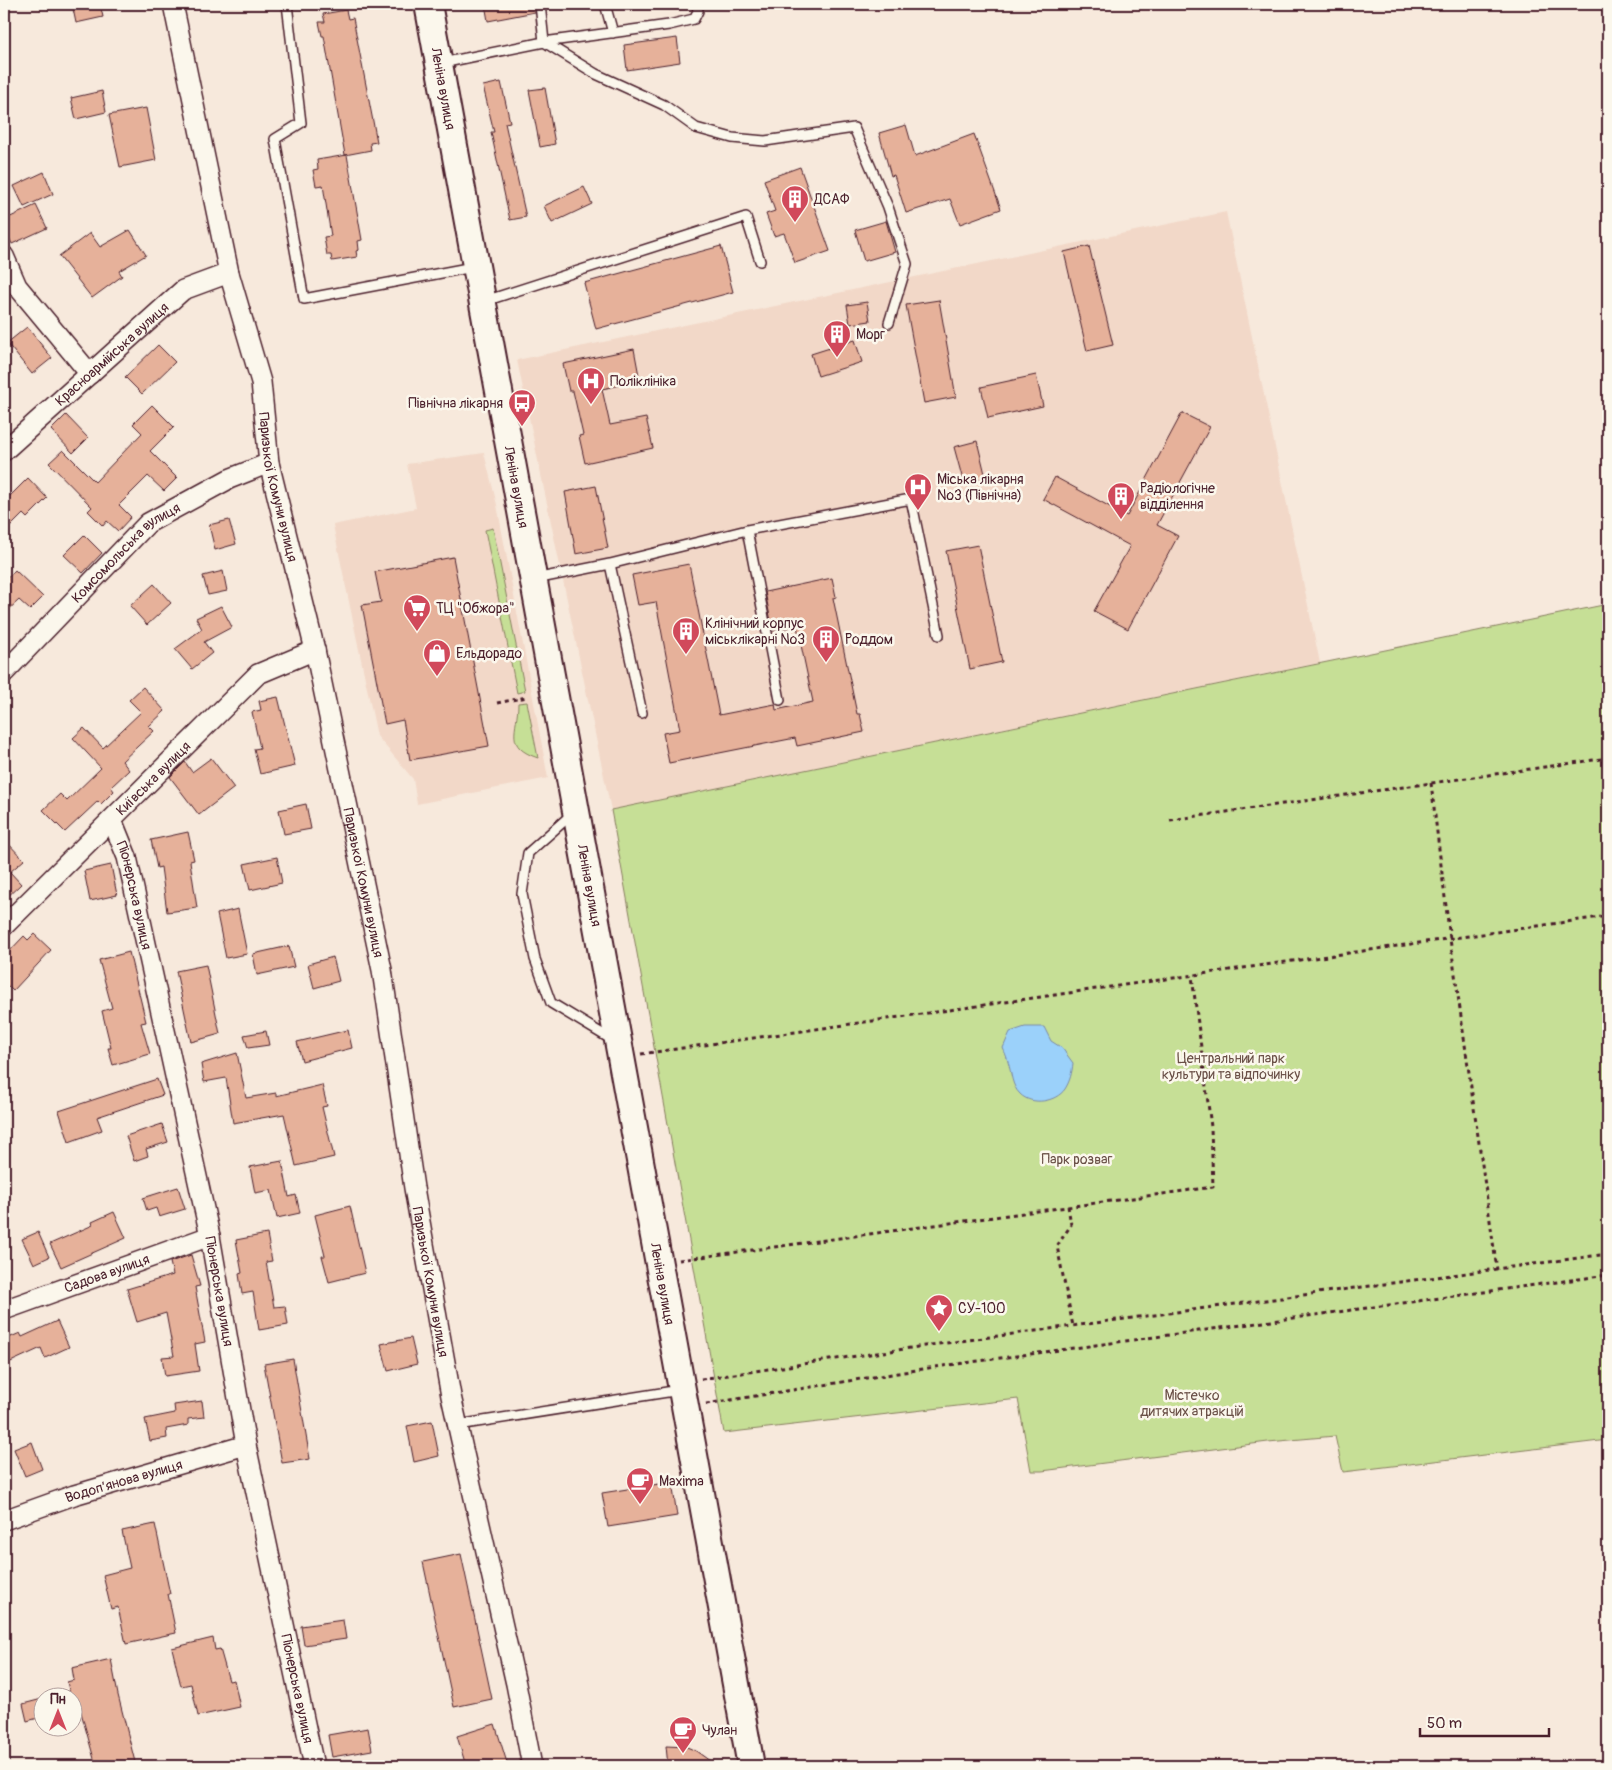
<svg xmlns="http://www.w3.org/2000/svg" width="1612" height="1770" viewBox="0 0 1612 1770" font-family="Pangolin,sans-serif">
<rect width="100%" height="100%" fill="#f7e9dc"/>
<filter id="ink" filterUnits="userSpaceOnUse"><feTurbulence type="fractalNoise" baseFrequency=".02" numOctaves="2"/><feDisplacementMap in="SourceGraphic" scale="10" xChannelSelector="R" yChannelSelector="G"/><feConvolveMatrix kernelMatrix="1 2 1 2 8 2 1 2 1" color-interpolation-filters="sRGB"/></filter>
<g filter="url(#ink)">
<path fill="#f2d8c8" d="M1226 212 1320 663 611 810 517 360Z
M484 453 497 505 548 778 417 804 413 779 377 736 333 525 416 508 407 464Z"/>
<path fill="#c6df96" stroke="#887f60" d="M493 528 525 691 517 693 485 530Z
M1608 604V1440L1343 1472 1335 1436 1268 1442 1042 1471H1031L1018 1399 724 1433 611 810Z
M527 702 538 758C503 746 518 731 518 703Z"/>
<path fill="#9bd1fa" stroke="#7b8aa7" d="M1025 1027H1044L1051 1041 1062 1048 1073 1063C1072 1073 1070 1081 1065 1089 1056 1102 1032 1106 1020 1094 1011 1085 1012 1074 1008 1062 1007 1057 1005 1053 1003 1048L1010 1032Z"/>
<path fill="#e6b19a" stroke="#4a1f2b" d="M72 4H100L103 17 76 23Z
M485 4H534L535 12 488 21Z
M346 10 348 19 353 18 377 142 370 143 371 150 345 155 324 36H322L319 22H325L323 14Z
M677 38 680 62 627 70 624 45Z
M501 82 510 122 505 123 526 217 510 220 491 132H494L483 86Z
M545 88 555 144 540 147 529 90Z
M102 91 106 112 76 119 71 98Z
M146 108 156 160 120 167 109 115Z
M906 125 915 156 974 134 1001 209 960 224 950 199 906 213 894 175 891 176 879 133Z
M347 155 362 240 358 241 359 250 356 251 357 257 332 261 331 255H327L324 237 331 236 323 185 316 186 313 170 318 169 317 160Z
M800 167 830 251 795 263 784 233 774 236 766 214 775 211 764 180Z
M44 172 53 194 24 207 14 186Z
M584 187 592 204 552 223 544 206Z
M36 205 47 228 12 244 4 227V220Z
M886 221 895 252 864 261 855 230Z
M130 230 146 255 119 271 122 276 92 298 59 256 90 233 100 247Z
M721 246 733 292 596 329 584 283Z
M1089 246 1113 345 1087 351 1064 252Z
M939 300 956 397 924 403 906 305Z
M867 302 870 321 850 324 847 305Z
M27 327 52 358 32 374 7 343Z
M855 340 862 362 818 376 811 354Z
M158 345 175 362 142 394 125 377Z
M634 349 640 381 602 389 610 425 646 418 653 448 585 463 579 436 583 435 573 391H569L563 364Z
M1036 375 1043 406 988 418 981 387Z
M152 405 174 427 150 451 177 478 164 491 148 476 119 505 131 517 118 531 107 521 103 526 88 511 92 507 49 463 63 450 95 482 142 433 133 424Z
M1182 413 1210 427 1157 525 1178 536 1128 629 1094 611 1130 546 1043 499 1055 477 1127 516Z
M66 415 88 438 73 453 51 430Z
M977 441 986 478 964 484 954 447Z
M28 478 47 498 27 518 23 514 4 533V502Z
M596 486 608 548 576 554 565 492Z
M229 520 236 544 215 550 209 525Z
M84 535 102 553 83 573 64 555Z
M978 545 1002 662 970 669 946 551Z
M453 557 489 746 410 760 403 720 385 724 362 605 381 602 375 572Z
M689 564 719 715 775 704 776 710 813 702 797 626 773 631 765 592 832 578 836 597 833 598 857 714H860L864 732 797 746 795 738 669 763 663 733 680 730 656 602 638 605 632 575Z
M15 570 43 597 30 610 19 600 4 614V582Z
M223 571 227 591 208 595 203 576Z
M154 584 171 603 147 625 130 606Z
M221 606 232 627 204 642 212 653 192 669 175 649 202 629 196 618Z
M143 687 165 711 149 726 154 731 122 761 129 770 111 787 114 791 101 804 98 801 65 832 43 810 60 794 67 801 101 768 73 738 84 728 103 748 141 712 129 700Z
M278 697 295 766 260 774 254 749 260 748 252 712 261 710 259 701Z
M211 758 234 788 199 815 170 777 185 762 192 772Z
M306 804 311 829 284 834 279 810Z
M188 832 194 860 190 861 197 908 167 912 161 867 157 868 151 840Z
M4 839 24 860 10 872 21 884 4 900Z
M277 857 282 883 250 890 244 864Z
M111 865 117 895 90 901 84 871Z
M238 909 247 954 226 958 217 914Z
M34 934 51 950 13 991 4 982V957L24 936 28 940Z
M289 946 294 967 257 975 253 954Z
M129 952 146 1022 141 1023 150 1054 113 1065 108 1048H111L102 1011 112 1008 99 960Z
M333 957 339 981 314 988 308 964Z
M206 965 220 1034 191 1042 176 971Z
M348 1030 352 1048 302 1061 297 1042Z
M266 1031 269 1045 248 1048 244 1035Z
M237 1053 246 1098 276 1093V1096L322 1085 327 1106 322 1107 334 1157 296 1166 284 1114 233 1123 226 1078 204 1082 201 1064Z
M157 1079 163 1095 97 1117 102 1130 69 1142 59 1111Z
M162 1124 168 1142 146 1149 148 1156 134 1161 126 1136Z
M282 1161 289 1197 296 1195 300 1213 277 1218 271 1190 255 1193 250 1167Z
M178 1187 185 1209 159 1217 156 1208 147 1211 143 1198Z
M350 1206 365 1273 329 1282 322 1256H325L315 1215Z
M114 1212 126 1238 61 1267 50 1244 93 1225 92 1222Z
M38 1232 49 1257 34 1264 22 1239Z
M267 1234 272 1261 266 1262 274 1307 285 1306 288 1325 259 1330 253 1292 242 1294 239 1274 242 1273 236 1240Z
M191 1255 200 1286 195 1287 205 1342 195 1344 199 1371 165 1376 162 1357 174 1356 166 1313 137 1322 127 1289 173 1275 170 1262Z
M57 1321 69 1347 45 1358 41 1348 4 1365V1340L20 1333 22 1337Z
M411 1338 417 1364 388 1371 381 1344Z
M293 1359 310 1459 282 1463 264 1364Z
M202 1401 204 1417 188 1419V1425L166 1429 167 1438 150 1441 145 1419 175 1413 174 1405Z
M432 1421 439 1456 414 1462 407 1426Z
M32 1442 42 1469 25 1476 14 1449Z
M672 1482 677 1516 608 1527 602 1493Z
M155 1524 170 1594H168L176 1633 126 1644 118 1607 111 1609 103 1575 130 1568 122 1531Z
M461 1554 492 1699 454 1707 423 1562Z
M343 1620 346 1639 304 1645 301 1626Z
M213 1638 215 1650 220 1649 229 1681 234 1680 240 1707 198 1716 191 1684 181 1686 172 1648Z
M111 1659 118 1695 136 1766H96L77 1698H71L67 1682 74 1680 72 1668Z
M42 1699V1717L27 1721 23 1704Z
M495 1724 508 1766H466L457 1736Z
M368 1728 372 1750 332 1757 328 1735Z
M666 1746 687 1747 696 1751 717 1766H668Z"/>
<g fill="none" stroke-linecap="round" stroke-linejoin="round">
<g stroke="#4a1f2b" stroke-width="12">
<path id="service" d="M287 4 301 123 275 139 304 299 473 267
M540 4 544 42 596 74 664 105 696 128 732 138 765 141 854 128 888 207 907 264 889 323
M605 4 613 33
M442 63 544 42 669 25 694 19 698 11 697 4
M485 301 746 217 760 261
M747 530 911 499 939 635
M610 564 747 530 780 700
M535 579 610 564 642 713
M572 814 528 853 522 894 535 959 551 1003 614 1041
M458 1425 680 1390"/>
</g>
<g stroke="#4a1f2b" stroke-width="22">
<g id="minor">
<path id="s1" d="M173 4 229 273 261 382 269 463 315 650 382 970 414 1188 451 1396 516 1684 532 1766"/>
<path d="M4 256 17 286 90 374"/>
<path id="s2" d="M4 451 183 290 229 273"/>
<path id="s3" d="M4 673 148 523 229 479 269 463"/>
<path id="s4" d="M112 820 127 857 210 1236 246 1445 314 1766"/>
<path id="s5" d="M4 926 258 674 315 650"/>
<path id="s6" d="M4 1310 210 1236"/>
<path id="s7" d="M4 1520 74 1495 246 1445"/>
</g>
</g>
<g stroke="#4a1f2b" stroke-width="30">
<g id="secondary">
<path id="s8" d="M428 4 751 1766"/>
</g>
</g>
<path stroke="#4a1f2b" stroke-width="3" stroke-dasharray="4 4" stroke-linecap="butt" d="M497 703 527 697
M1431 783 1450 939 1497 1270
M1170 820 1608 758
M641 1054 1608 916
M1068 1206 1071 1225 1057 1246 1073 1326
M679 1260 1213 1187 1211 1127 1192 976
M701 1379 931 1345 1608 1254
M706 1404 935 1367 1608 1275"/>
<use href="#service" stroke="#fbf7ec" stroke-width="9"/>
<use href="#minor" stroke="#fbf7ec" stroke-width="19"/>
<use href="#secondary" stroke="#fbf7ec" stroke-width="26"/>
</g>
</g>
<defs>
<g id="building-pin" transform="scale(1.4375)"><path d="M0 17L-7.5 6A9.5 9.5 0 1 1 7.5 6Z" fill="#d1495b" stroke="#fbf7ec"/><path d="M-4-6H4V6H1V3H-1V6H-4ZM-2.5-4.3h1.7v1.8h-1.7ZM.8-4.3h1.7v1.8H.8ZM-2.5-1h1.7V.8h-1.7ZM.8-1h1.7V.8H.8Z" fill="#fff"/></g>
<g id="hospital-pin" transform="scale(1.4375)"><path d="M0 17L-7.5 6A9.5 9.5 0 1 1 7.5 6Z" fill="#d1495b" stroke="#fbf7ec"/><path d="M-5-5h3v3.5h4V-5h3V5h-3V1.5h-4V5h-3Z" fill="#fff"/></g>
<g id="bus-pin" transform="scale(1.4375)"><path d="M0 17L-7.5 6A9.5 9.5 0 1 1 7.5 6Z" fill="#d1495b" stroke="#fbf7ec"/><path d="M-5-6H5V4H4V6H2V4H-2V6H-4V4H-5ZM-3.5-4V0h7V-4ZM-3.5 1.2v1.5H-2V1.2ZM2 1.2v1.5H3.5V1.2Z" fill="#fff"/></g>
<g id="supermarket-pin" transform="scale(1.4375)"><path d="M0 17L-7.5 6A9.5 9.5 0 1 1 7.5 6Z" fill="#d1495b" stroke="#fbf7ec"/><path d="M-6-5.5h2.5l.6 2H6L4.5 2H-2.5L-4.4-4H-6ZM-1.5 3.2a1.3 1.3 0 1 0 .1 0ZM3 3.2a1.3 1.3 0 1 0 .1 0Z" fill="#fff"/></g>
<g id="shop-pin" transform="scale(1.4375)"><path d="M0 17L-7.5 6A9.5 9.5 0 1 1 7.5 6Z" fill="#d1495b" stroke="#fbf7ec"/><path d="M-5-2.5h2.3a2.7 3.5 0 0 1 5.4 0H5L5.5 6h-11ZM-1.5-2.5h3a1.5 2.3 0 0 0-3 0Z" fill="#fff"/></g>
<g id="sight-pin" transform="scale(1.4375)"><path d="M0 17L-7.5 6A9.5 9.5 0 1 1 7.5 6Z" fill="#d1495b" stroke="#fbf7ec"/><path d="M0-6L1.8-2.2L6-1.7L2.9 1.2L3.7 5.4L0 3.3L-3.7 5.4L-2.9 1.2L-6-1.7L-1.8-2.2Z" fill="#fff"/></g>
<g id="cafe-pin" transform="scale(1.4375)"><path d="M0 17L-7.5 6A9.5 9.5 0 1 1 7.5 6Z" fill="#d1495b" stroke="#fbf7ec"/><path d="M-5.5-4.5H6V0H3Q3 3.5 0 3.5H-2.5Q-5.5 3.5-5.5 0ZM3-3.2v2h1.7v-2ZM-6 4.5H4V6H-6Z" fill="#fff"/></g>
</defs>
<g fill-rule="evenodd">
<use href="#building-pin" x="795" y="199"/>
<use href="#building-pin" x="837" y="334"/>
<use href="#hospital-pin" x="591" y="381"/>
<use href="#bus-pin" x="522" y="403"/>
<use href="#hospital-pin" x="918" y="487"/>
<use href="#building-pin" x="1121" y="496"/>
<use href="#supermarket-pin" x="417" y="608"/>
<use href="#building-pin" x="686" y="631"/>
<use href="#building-pin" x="826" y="639"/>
<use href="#shop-pin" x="437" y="653"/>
<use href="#sight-pin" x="939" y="1308"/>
<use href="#cafe-pin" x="640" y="1481"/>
<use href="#cafe-pin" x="683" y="1730"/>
</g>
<g text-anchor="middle" stroke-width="5" stroke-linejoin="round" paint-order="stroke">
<g font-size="14" fill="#4a1f2b" stroke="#fbf7ec">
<text dy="5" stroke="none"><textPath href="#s8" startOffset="86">Леніна вулиця</textPath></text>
<text dy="5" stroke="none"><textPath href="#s2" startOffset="145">Красноармійська вулиця</textPath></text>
<text dy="5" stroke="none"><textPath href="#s1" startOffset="495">Паризької Комуни вулиця</textPath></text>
<text dy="5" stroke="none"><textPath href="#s8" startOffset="491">Леніна вулиця</textPath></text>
<text dy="5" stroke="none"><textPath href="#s3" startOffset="172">Комсомольська вулиця</textPath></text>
<text dy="5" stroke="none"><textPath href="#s5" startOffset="210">Київська вулиця</textPath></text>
<text dy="5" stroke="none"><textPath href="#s1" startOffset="900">Паризької Комуни вулиця</textPath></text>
<text dy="5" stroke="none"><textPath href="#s8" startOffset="896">Леніна вулиця</textPath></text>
<text dy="5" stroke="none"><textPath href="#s4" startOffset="79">Піонерська вулиця</textPath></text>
<text dy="5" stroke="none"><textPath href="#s6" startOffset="109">Садова вулиця</textPath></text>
<text dy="5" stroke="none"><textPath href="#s1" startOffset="1305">Паризької Комуни вулиця</textPath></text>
<text dy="5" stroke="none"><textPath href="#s8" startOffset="1301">Леніна вулиця</textPath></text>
<text dy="5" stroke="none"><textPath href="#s4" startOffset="484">Піонерська вулиця</textPath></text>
<text dy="5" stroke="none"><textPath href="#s7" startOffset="126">Водоп’янова вулиця</textPath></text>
<text dy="5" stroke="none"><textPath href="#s4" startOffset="889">Піонерська вулиця</textPath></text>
</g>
<g font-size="14" fill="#4a1f2b" stroke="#fbf7ec" text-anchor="start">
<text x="814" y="204">ДСАФ</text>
<text x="856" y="339">Морг</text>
<text x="610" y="386">Поліклініка</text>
<text x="503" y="408" text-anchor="end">Північна лікарня</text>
<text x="937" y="484">Міська лікарня<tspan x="937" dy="16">№3 (Північна)</tspan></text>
<text x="1140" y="493">Радіологічне<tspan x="1140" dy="16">відділення</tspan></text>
<text x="436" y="613">ТЦ "Обжора"</text>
<text x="705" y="628">Клінічний корпус<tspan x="705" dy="16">міськлікарні №3</tspan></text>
<text x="845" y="644">Роддом</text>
<text x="456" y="658">Ельдорадо</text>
<text x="958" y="1313">СУ-100</text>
<text x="659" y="1486">Maxima</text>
<text x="702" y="1735">Чулан</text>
</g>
<g font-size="14" fill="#694f46" stroke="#fbf7ec">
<text x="1231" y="1063">Центральний парк<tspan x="1231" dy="16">культури та відпочинку</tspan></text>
<text x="1077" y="1164">Парк розваг</text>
<text x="1192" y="1400">Містечко<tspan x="1192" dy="16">дитячих атракцій</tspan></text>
</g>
</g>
<rect width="1612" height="1770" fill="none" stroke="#fbf7ec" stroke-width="20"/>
<rect x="10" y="10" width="1592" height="1750" fill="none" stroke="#4a1f2b" stroke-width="2" filter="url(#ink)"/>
<g transform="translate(58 1712)"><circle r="24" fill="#fbf7ec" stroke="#b4a19f"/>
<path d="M0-4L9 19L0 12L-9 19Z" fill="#d1495b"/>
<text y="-8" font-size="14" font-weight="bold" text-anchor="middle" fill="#4a1f2b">Пн</text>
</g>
<path d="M1420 1728v8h129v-8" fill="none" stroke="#4a1f2b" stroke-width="2.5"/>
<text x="1427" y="1728" font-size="15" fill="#4a1f2b" stroke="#fbf7ec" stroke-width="4" paint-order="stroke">50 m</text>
</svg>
